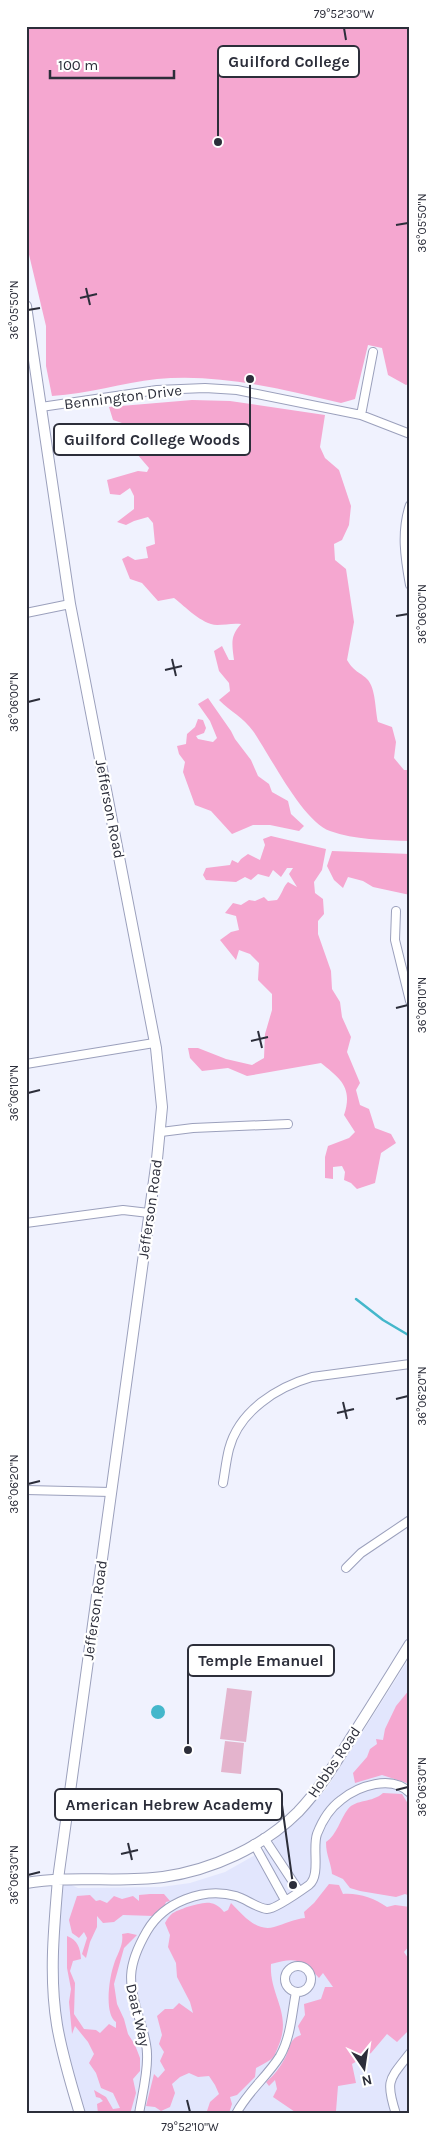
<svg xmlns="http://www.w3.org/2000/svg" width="436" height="2140" viewBox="0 0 436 2140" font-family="Karla,sans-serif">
<rect width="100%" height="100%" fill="#f0f2fe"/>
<path fill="#e2e6fd" d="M410 1657V2114H82L56 2022 58 1879 78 1888 161 1887 190 1883 225 1872 262 1851 302 1816 327 1788Z"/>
<path fill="#e4b4cd" d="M227 1688 252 1691 246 1742 220 1739Z
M225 1741 244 1743 241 1774 221 1772Z"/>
<path fill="#f5a7d0" d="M26 26H410V383L406 385 388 375 382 348 368 345 355 399 341 403C281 389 219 373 157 379 122 383 88 394 52 396L46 366V326L26 242Z
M192 400 230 401 325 415 320 447 325 458 339 470 351 506 349 525 342 540 334 544 335 560 346 569 354 622 347 660C355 673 359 671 367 679 376 688 375 710 378 722L392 727 396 742 394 758 404 770H410V841C383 840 355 840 330 831 302 821 270 755 253 731 243 717 231 712 219 700L230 691 229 683 219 671 214 651 222 646 229 660H234C232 644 230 636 241 624 232 623 225 625 217 625 201 624 186 607 174 598L158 601 142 583 130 579 122 559 128 556 135 560 148 558 146 547 155 544 153 523 148 517 134 521 126 525 117 522 134 509V496L130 488 120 495 110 494 107 480 138 471 147 472 149 468 137 454 135 432 128 425 113 420 109 407Z
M208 698 231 731 235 739 251 760 258 776 269 784 272 792 288 801 291 814 304 826 299 831 270 825H253L232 834 211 811 195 805 183 772 185 762 179 754 177 746 186 744 187 734 195 727 198 719 203 720 206 728 204 733 196 736 198 739 213 742 217 738 210 721 198 704Z
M271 836 326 849 322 870 314 882 315 893 323 899 324 914 318 921V934L331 971 332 989 340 1002 342 1017 351 1037 347 1052 360 1083 356 1090 360 1105 369 1109 375 1128 391 1134 396 1143 381 1153 375 1183 357 1189 351 1183 344 1180 345 1172 342 1166 333 1167V1179L325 1178V1157L328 1146 349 1138 355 1132 344 1115C353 1088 341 1079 321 1063L247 1076 228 1068 202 1071 190 1058 188 1048H198L226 1059 252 1065 264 1058 265 1034 272 1010V994L258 980 259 963 250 954 239 950 236 960 220 940 231 932 239 930 236 916 225 913 233 903 241 905 249 900 255 901 264 897 268 901 277 900C282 894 283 887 288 882L297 887 289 874 293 868H287L281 877 273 870 269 877 258 874 251 880 245 877 236 882 206 880 203 875 206 868 230 865 232 860 238 863 241 859 248 854 260 860 265 845 263 839Z
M332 851 410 854V895L373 887 363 881 348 877 343 888 334 880 327 866Z
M410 1689V1784L382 1775 355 1783 353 1773 367 1757 370 1749 377 1744 376 1739 383 1740 385 1729 396 1706Z
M383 1793 402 1794 410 1807V1896L405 1894 396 1897 360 1891 350 1888 343 1879 332 1874C331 1862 326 1856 326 1842 337 1835 340 1819 348 1809 356 1799 372 1803 383 1793Z
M329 1884 339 1885 343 1894C360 1893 373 1898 387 1907L395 1905 410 1907V1945L404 1952 410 1961V2029L397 2042 387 2034 371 2053 352 2064 356 2083 338 2086 336 2111 333 2114H298L273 2097 277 2089 275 2080 269 2086 266 2082C274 2076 281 2066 286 2056 290 2047 290 2038 301 2035L298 2026 305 2015 304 2004 321 1999 325 1987H333L323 1973 319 1978C302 1959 296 1957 271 1964 269 1996 293 2013 278 2047 276 2052 274 2058 270 2060 266 2063 261 2065 256 2068L255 2077 237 2095 230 2097 232 2104 229 2113 206 2114 210 2102 219 2094 215 2085 209 2076 198 2077 189 2073 180 2077 172 2084 175 2093 170 2107 161 2111 155 2107 146 2106 154 2074 158 2078 165 2070 160 2061 164 2052 159 2044 162 2035 157 2016 165 2009H173L179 2003 193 2013 190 2002 177 1977 176 1963 168 1947 170 1935 165 1923C172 1911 175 1912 187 1907 202 1903 213 1898 224 1912L228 1910 231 1903C243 1915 256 1932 274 1927 285 1924 294 1919 305 1918L304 1912 314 1903Z
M150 1894H164L170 1901 166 1902 163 1910 154 1916 123 1915 114 1922 103 1923 97 1916V1927L90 1942 86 1958 82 1954 87 1938 84 1932 79 1938 72 1933 69 1920 77 1896 90 1895 96 1901 100 1900 107 1903 114 1896 122 1899 133 1896 139 1901V1895Z
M128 1933 137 1935 124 1948 114 1984 117 2004 124 2019 128 2034 135 2045 140 2058V2071L133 2079 136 2093 130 2114H98L97 2104 103 2101 100 2098 96 2097 94 2090 106 2097 113 2109 120 2108 113 2093 101 2088 96 2073 89 2063 94 2054 88 2042 75 2026 72 2034 69 2002 71 1989 67 1968V1936C78 1940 80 1948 81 1959L73 1961 70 1971 75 1983 74 2014 84 2029 96 2030 100 2033 109 2024 116 2028V2022C104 2014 109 1978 114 1964 117 1954 124 1945 122 1934Z"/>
<path fill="#44b7cb" d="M151 1712a7 7 0 1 1 14 0a7 7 0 1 1-14 0Z"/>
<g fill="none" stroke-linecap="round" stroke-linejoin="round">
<path stroke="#44b7cb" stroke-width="2.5" d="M356 1299 383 1320 410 1336"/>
<g stroke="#9ba0bc" stroke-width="10">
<path id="minor" d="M41 407 157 390 205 388 237 390 361 415 410 434
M361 415 373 352
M410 505C401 531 405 558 410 585
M26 613 70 604
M396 911 395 940 410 1001
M26 1064 154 1043
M161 1132 193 1128 288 1124
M26 1223 123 1210 149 1213
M223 1483C225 1472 226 1461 229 1449 239 1411 277 1387 312 1377L410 1364
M26 1490 111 1492
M346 1568 361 1553 410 1520
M264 1838 299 1891
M254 1844 285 1900
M285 1979a13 13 0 1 1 26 0a13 13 0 1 1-26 0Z
M139 2114C142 2095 148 2073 147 2054 147 2043 143 2031 140 2021 128 1983 126 1967 147 1931 164 1902 203 1887 236 1896 246 1899 257 1908 267 1909 274 1910 302 1890 309 1885 321 1875 312 1848 317 1834 322 1821 330 1808 341 1800 358 1786 392 1774 410 1793
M236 2114C247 2092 267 2077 280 2056 291 2037 292 2012 296 1992
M396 2114C385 2080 389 2080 410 2053"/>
</g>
<g stroke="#9ba0bc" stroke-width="12">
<path id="tertiary" d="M26 306 70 604 156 1048 162 1107 157 1159 58 1879C54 1927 49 1977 57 2025 62 2055 71 2084 80 2114
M26 1883C72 1875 118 1883 163 1877 212 1870 263 1847 298 1812 319 1790 335 1764 351 1738 371 1707 390 1676 410 1644"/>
</g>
<use href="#minor" stroke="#fff" stroke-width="8"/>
<use href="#tertiary" stroke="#fff" stroke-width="10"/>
</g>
<path fill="none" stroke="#2c2e3a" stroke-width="2" d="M344 28 346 40M396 225 408 223M86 288 90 305M80 298 97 294M28 310 40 308M396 616 408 614M172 659 176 676M165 670 182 666M28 702 40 699M396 1008 408 1005M258 1031 262 1048M251 1041 268 1037M28 1093 40 1090M396 1399 408 1396M343 1402 347 1419M337 1413 354 1409M28 1484 40 1481M396 1790 408 1787M128 1843 132 1860M121 1854 138 1850M28 1875 40 1872M187 2100 190 2112"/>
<g text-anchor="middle" stroke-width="4.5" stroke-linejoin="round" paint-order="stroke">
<g font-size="15" fill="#2c2e3a" stroke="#fff">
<text transform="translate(123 397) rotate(-7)" y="5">Bennington Drive</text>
<text transform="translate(110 809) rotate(79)" y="5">Jefferson Road</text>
<text transform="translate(150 1209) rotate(-82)" y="5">Jefferson Road</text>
<text transform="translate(95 1610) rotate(-82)" y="5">Jefferson Road</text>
<text transform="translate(334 1762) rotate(-56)" y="5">Hobbs Road</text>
<text transform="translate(138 2015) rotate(77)" y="5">Daat Way</text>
</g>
</g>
<path fill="none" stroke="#2c2e3a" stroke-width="2" d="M218 142L218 62M250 379L250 439M188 1750L188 1660M293 1885L282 1805"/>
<g fill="#2c2e3a" stroke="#fff" stroke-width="2">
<circle cx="218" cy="142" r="5"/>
<circle cx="250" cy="379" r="5"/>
<circle cx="188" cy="1750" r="5"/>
<circle cx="293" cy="1885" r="5"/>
</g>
<g fill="#fff" stroke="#2c2e3a" stroke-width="2">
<rect x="218" y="46" width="141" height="31" rx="5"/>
<rect x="54" y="424" width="196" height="31" rx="5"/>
<rect x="188" y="1645" width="146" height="31" rx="5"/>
<rect x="55" y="1789" width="227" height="31" rx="5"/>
</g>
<g font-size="16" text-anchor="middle" font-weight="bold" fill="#2c2e3a">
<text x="289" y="67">Guilford College</text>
<text x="152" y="445">Guilford College Woods</text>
<text x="261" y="1666">Temple Emanuel</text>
<text x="169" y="1810">American Hebrew Academy</text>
</g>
<rect width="436" height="2140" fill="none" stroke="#ffffff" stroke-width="55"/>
<g transform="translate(364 2068) rotate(167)" stroke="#ffffff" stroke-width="4" paint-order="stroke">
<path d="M0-4L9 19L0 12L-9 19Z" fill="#2c2e3a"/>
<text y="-8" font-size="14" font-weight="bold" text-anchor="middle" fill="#2c2e3a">N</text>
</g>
<path d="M50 70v8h124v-8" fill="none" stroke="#2c2e3a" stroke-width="2.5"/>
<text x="58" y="70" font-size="15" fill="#2c2e3a" stroke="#ffffff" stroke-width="4" paint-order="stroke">100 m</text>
<rect x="28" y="28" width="380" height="2084" fill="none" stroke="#2c2e3a" stroke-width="2"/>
<g font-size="12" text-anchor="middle" fill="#2c2e3a">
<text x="344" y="18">79°52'30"W</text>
<text transform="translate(422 223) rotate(-90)" y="4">36°05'50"N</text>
<text transform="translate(14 310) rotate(-90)" y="4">36°05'50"N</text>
<text transform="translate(422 614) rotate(-90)" y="4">36°06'00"N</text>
<text transform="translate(14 702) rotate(-90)" y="4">36°06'00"N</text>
<text transform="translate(422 1005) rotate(-90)" y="4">36°06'10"N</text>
<text transform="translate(14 1093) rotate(-90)" y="4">36°06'10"N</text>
<text transform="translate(422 1396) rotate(-90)" y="4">36°06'20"N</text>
<text transform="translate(14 1484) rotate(-90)" y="4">36°06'20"N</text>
<text transform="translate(422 1787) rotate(-90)" y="4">36°06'30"N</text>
<text transform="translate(14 1875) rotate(-90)" y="4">36°06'30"N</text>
<text x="190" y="2131">79°52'10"W</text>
</g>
</svg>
